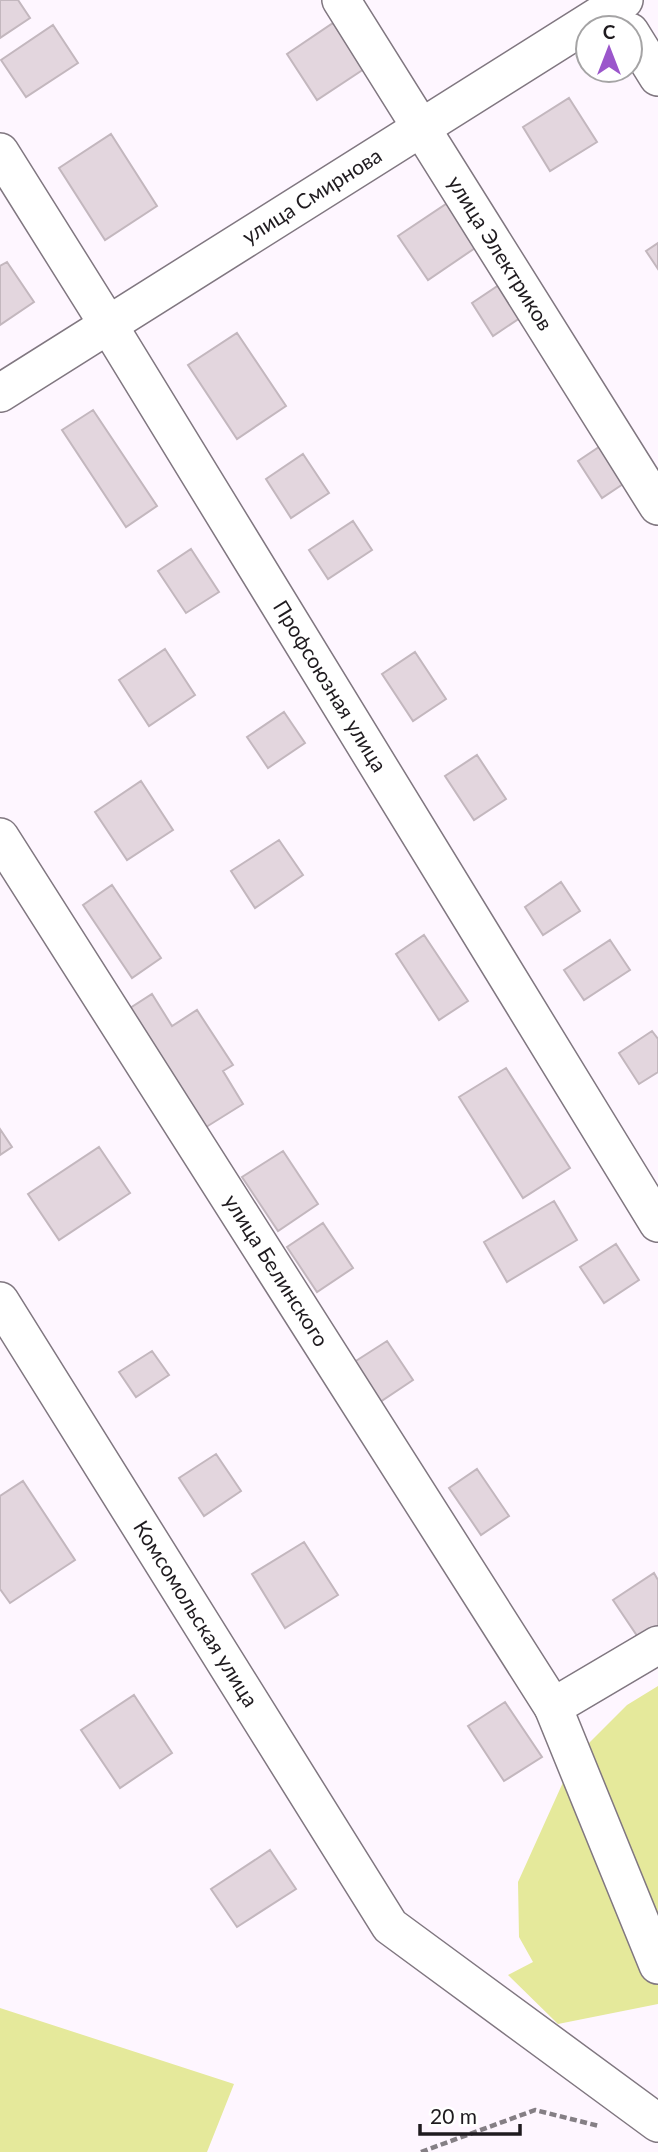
<svg xmlns="http://www.w3.org/2000/svg" width="658" height="2152" viewBox="0 0 658 2152" font-family="Lato,sans-serif">
<rect width="100%" height="100%" fill="#fef6ff"/>
<path fill="#e5e99b" d="M658 1686V2004L558 2024 508 1975 533 1962 519 1937 518 1882 574 1758 627 1705Z
M0 2008 234 2084 207 2152H0Z"/>
<path fill="#e3d6de" stroke="#c3b7be" stroke-width="2" d="M0 0H18L30 18 0 38Z
M333 23 364 69 317 100 287 54Z
M53 25 78 63 26 97 1 60Z
M569 98 597 142 550 171 523 127Z
M111 134 157 206 105 240 59 168Z
M452 200 481 244 428 280 398 236Z
M658 243V269L646 251Z
M7 262 34 302 0 325V266Z
M505 281 526 314 493 336 472 303Z
M237 333 286 406 237 439 188 365Z
M93 410 157 506 126 527 62 430Z
M605 443 629 480 602 498 578 461Z
M303 454 329 493 291 518 266 479Z
M353 521 372 550 328 579 309 550Z
M191 549 219 592 186 613 158 571Z
M165 649 195 695 149 726 119 680Z
M415 652 446 699 413 721 382 674Z
M284 712 305 743 268 768 247 737Z
M477 755 506 799 474 820 445 776Z
M141 781 173 830 127 860 95 812Z
M279 840 303 875 255 908 231 871Z
M561 882 580 911 543 935 525 907Z
M112 885 161 958 132 978 83 905Z
M424 935 468 1001 439 1020 396 954Z
M610 940 630 970 584 1000 564 970Z
M152 994 172 1026 197 1010 233 1065 223 1071 243 1104 203 1129 127 1010Z
M652 1031 658 1039V1072L639 1084 619 1053Z
M506 1068 570 1168 523 1198 459 1097Z
M0 1129 12 1147 0 1155Z
M99 1147 130 1193 59 1240 28 1194Z
M283 1151 318 1204 278 1231 242 1177Z
M554 1201 577 1240 507 1282 484 1242Z
M323 1223 353 1268 317 1292 287 1247Z
M616 1244 639 1280 604 1303 580 1267Z
M387 1341 413 1380 374 1406 348 1366Z
M152 1351 169 1375 136 1397 119 1372Z
M216 1454 241 1491 204 1516 179 1478Z
M477 1469 509 1516 481 1535 449 1488Z
M23 1481 75 1560 10 1603 0 1589V1496Z
M304 1542 338 1595 285 1628 252 1574Z
M654 1573 658 1580V1641L646 1649 613 1600Z
M134 1695 172 1753 120 1788 81 1730Z
M505 1702 542 1757 504 1781 468 1726Z
M270 1850 296 1889 237 1927 211 1889Z"/>
<g fill="none" stroke-linecap="round" stroke-linejoin="round">
<g stroke="#807780" stroke-width="40">
<g id="minor">
<path id="s1" d="M341 0 658 506"/>
<path d="M630 32 658 77"/>
<path id="s2" d="M0 152 109 326 658 1223"/>
<path id="s3" d="M0 393 624 0"/>
<path id="s4" d="M0 837 553 1707"/>
<path id="s5" d="M0 1301 390 1926 658 2123"/>
<path d="M658 1645 553 1707 658 1965"/>
</g>
</g>
<path stroke="#857f85" stroke-width="4.5" stroke-dasharray="7 3.5" stroke-linecap="butt" d="M421 2152 535 2110 599 2126"/>
<use href="#minor" stroke="#fff" stroke-width="37"/>
</g>
<g text-anchor="middle" stroke-width="6" stroke-linejoin="round" paint-order="stroke">
<g font-size="21" fill="#1f1b1f" stroke="#fff">
<text dy="7" stroke="none"><textPath href="#s3" startOffset="369">улица Смирнова</textPath></text>
<text dy="7" stroke="none"><textPath href="#s1" startOffset="299">улица Электриков</textPath></text>
<text dy="7" stroke="none"><textPath href="#s2" startOffset="628">Профсоюзная улица</textPath></text>
<text dy="7" stroke="none"><textPath href="#s4" startOffset="514">улица Белинского</textPath></text>
<text dy="7" stroke="none"><textPath href="#s5" startOffset="369">Комсомольская улица</textPath></text>
</g>
</g>
<g transform="translate(609 49)"><circle r="33" fill="#ffffff" stroke="#a5a4a5" stroke-width="2"/>
<path d="M0-5L12 26L0 18L-12 26Z" fill="#9b56cb"/>
<text y="-10" font-size="19" font-weight="bold" text-anchor="middle" fill="#1f1b1f">С</text>
</g>
<path d="M420 2124v10h100v-10" fill="none" stroke="#1f1b1f" stroke-width="3.5"/>
<text x="430" y="2124" font-size="21" fill="#1f1b1f" stroke="#ffffff" stroke-width="5" paint-order="stroke">20 m</text>
</svg>
